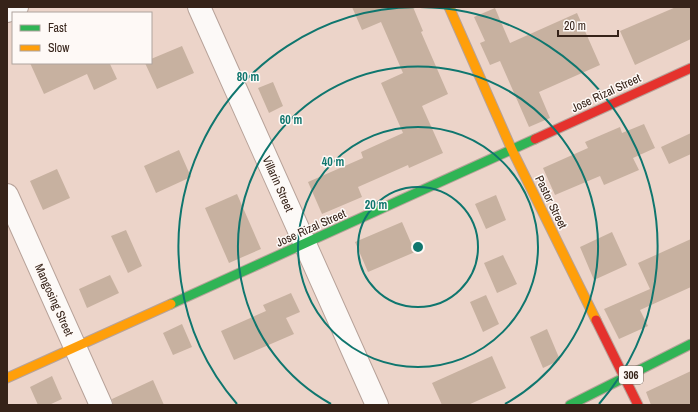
<svg xmlns="http://www.w3.org/2000/svg" width="698" height="412" viewBox="0 0 698 412" font-family="'Archivo Narrow',sans-serif">
<rect width="100%" height="100%" fill="#ecd4c9"/>
<path fill="#c7b1a0" d="M352 7H414H413L423 31 421 32 448 94 422 106 443 153 409 168 408 165 358 187 362 197 322 214 308 182 363 158 361 152 403 133 381 83 403 73 381 22 362 30Z
M676 7H691V39L635 65 620 31Z
M495 8 510 43 577 13 600 65 539 92 550 118 529 127 500 61 490 65 480 43 485 41 474 17Z
M182 46 194 73 157 89 145 63H151V59Z
M30 63H112L110 64 117 79 94 90 87 74 44 94Z
M273 82 283 106 269 113 258 88Z
M644 124 655 148 633 158 639 170 604 185 600 176 555 195 543 168 588 148 585 142 620 127 622 133Z
M691 133V154L669 164 661 147Z
M179 150 191 177 156 193 144 166Z
M57 169 70 198 43 210 30 181Z
M237 194 261 249 229 263 205 208Z
M496 195 506 220 486 229 475 204Z
M402 222 415 252 368 272 355 242Z
M126 230 142 266 128 273 111 236Z
M612 232 627 265 594 280 580 247Z
M691 239V287L640 310 648 326 619 339 604 309 650 289 638 263Z
M503 255 517 284 497 293 484 263Z
M110 275 119 293 87 308 79 289Z
M291 293 300 312 286 318 294 334 234 360 221 331 266 311 263 305Z
M486 295 499 324 483 332 470 302Z
M182 324 192 347 173 355 163 333Z
M547 329 560 360 543 368 530 337Z
M492 356 506 388 468 405H442L432 383Z
M691 371V405H651L646 392Z
M52 376 62 399 49 405H38L30 387Z
M153 380 164 405H113L112 399Z"/>
<g fill="none" stroke-linecap="round" stroke-linejoin="round">
<g stroke="#b7a299" stroke-width="24">
<path id="street" d="M199 7 377 405
M7 11 17 7
M7 195 101 405"/>
</g>
<g stroke="#b7a299" stroke-width="11">
<path id="fast" d="M171 304 535 139
M570 405 691 344"/>
</g>
<g stroke="#b7a299" stroke-width="11">
<path id="slow" d="M449 7 512 150 596 320
M7 378 171 304"/>
</g>
<g stroke="#b7a299" stroke-width="11">
<path id="jam" d="M535 139 691 68
M596 320 638 405"/>
</g>
<use href="#street" stroke="#fcf9f7" stroke-width="22"/>
<use href="#fast" stroke="#30b455" stroke-width="9"/>
<use href="#slow" stroke="#ff9f0a" stroke-width="9"/>
<use href="#jam" stroke="#e5322d" stroke-width="9"/>
</g>
<g fill="none" stroke="#0f766e" stroke-width="2">
<circle cx="418" cy="247" r="60"/>
<circle cx="418" cy="247" r="120"/>
<path d="M331 404A180 180 0 1 1 505 404"/>
<path d="M237 404A240 240 0 0 1 416 7M420 7A240 240 0 0 1 599 404"/>
</g>
<g text-anchor="middle" stroke-width="3" stroke-linejoin="round" paint-order="stroke">
<rect fill="#fef9f6" stroke="#72635b" stroke-width="1" x="619" y="366" width="24" height="18" rx="3"/>
<g font-size="11" font-weight="bold" fill="#362319">
<text x="631" y="379">306</text>
</g>
<g font-size="12" fill="#362319" stroke="#fef9f6">
<text transform="translate(606 93) rotate(-25)" y="4">Jose Rizal Street</text>
<text transform="translate(278 184) rotate(66)" y="4">Villarin Street</text>
<text transform="translate(551 202) rotate(64)" y="4">Pastor Street</text>
<text transform="translate(311 228) rotate(-24)" y="4">Jose Rizal Street</text>
<text transform="translate(54 300) rotate(66)" y="4">Mangosing Street</text>
</g>
</g>
<circle cx="418" cy="247" r="6" fill="#0f766e" stroke="#fef9f6" stroke-width="2"/>
<g font-size="12" text-anchor="middle" font-weight="bold" fill="#0f766e" stroke="#fef9f6" stroke-width="3" stroke-linejoin="round" paint-order="stroke">
<text x="248" y="81">80 m</text>
<text x="291" y="124">60 m</text>
<text x="333" y="166">40 m</text>
<text x="376" y="209">20 m</text>
</g>
<rect width="698" height="412" fill="none" stroke="#362319" stroke-width="16"/>
<rect x="12" y="12" width="140" height="52" fill="#fef9f6" stroke="#aea39e"/>
<rect x="20" y="25" width="20" height="6" fill="#30b455" stroke="#aea39e"/>
<text x="48" y="32" font-size="12" fill="#362319">Fast</text>
<rect x="20" y="45" width="20" height="6" fill="#ff9f0a" stroke="#aea39e"/>
<text x="48" y="52" font-size="12" fill="#362319">Slow</text>
<path d="M558 30v6h60v-6" fill="none" stroke="#362319" stroke-width="2"/>
<text x="564" y="30" font-size="12" fill="#362319" stroke="#fef9f6" stroke-width="3" paint-order="stroke">20 m</text>
</svg>
